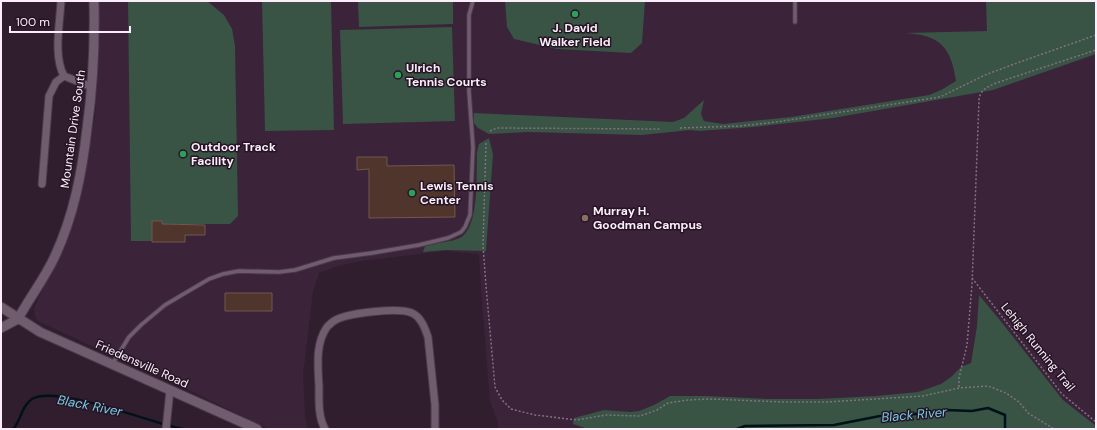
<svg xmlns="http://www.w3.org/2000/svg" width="1097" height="430" viewBox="0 0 1097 430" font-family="'DM Sans',sans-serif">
<rect width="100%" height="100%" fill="#301e2f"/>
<path fill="#3b233a" d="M98 1H1096V429H498V422L490 401 481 290 479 254 444 251 361 261 338 266 319 273 313 291 303 375 305 418 308 429H269L189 390 128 363 38 321 35 316 34 308 67 238 79 199 95 117 98 68Z"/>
<path fill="#395345" d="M128 1H207L224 15 232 29 235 46 238 216 230 224H162V221H152V241H131Z
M262 1H331L334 130 265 131Z
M358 1H453V24L359 27Z
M505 1H645L642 43 631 53 557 49 514 39 507 27Z
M986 1H1096V54L993 90 833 118 754 127 699 131 690 130 642 135 527 132 489 134 478 128 474 123V113L673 122 684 118 704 100 701 114 704 121 723 124 791 117 929 95 941 90 956 81C951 47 940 35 905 33L987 31Z
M452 27 455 121 343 124 340 30Z
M489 138 493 154 486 251 446 250 423 252 426 244C437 242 449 243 460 238 480 227 476 172 477 152L479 144Z
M979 295 999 319 1063 400 1096 426V429H588L573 424 574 418 604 410 630 412 639 411 654 405 670 396H707L767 399H818L876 396 918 392 941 384 951 377 961 367 971 363 977 326Z"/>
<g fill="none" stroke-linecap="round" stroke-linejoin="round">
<path stroke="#001219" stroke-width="2.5" d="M13 429C21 421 21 406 32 399 55 384 154 424 183 429
M737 429 745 426 834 425 880 416 908 415 946 410 972 411 988 408 1005 415V429"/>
</g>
<path fill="#4f352c" stroke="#74574d" d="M357 157H387V166L454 165 455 217 369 218V169L357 170Z
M152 221H162V224L205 225V235H185V242H152Z
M225 293H272V311H225Z"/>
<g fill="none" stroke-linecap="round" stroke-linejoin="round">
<g stroke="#493a49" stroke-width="5.5">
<path id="service" d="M795 1V22
M113 363 129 337 141 325 165 305 209 279 223 274 239 271 279 272 295 270 334 258 372 253 419 245 448 238 461 232 465 227 470 215 473 147 469 92V15L473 1"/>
</g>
<g stroke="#493a49" stroke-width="9">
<path id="minor" d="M61 1C60 23 53 56 64 76L92 87
M42 184 49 96 56 82 64 76
M166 429 170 390
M325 429C318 417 319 400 319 387 318 367 315 344 327 327 329 325 332 322 334 321 345 313 400 307 412 313 421 317 425 328 428 337L435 405V429"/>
</g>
<g stroke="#493a49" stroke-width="11">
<path id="tertiary" d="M1 307 40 332 257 429
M18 319C30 297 45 278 55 256 74 215 82 172 87 129 93 86 95 44 94 1
M1 328 18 319"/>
</g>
<path stroke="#827281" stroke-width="1.5" stroke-dasharray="2 2" stroke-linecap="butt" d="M680 128 740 126 776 122 940 97 985 75 1017 63 1096 35
M490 131 497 128 660 129
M486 143 483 245 486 286 495 387 502 400 511 409 535 415 577 420 606 415 640 416 657 410 668 403 688 400 709 399 784 402H828L923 396 959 388 988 386 1006 393 1019 402 1028 413 1054 429
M972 278 1062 394 1096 422
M959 387V378L967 345 972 285 979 100C980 90 987 87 996 83L1096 50"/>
<use href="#service" stroke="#705b6f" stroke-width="3.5"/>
<use href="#minor" stroke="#705b6f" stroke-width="7"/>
<use href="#tertiary" stroke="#705b6f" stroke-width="9"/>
</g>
<g fill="#2e9e5b" stroke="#261425" stroke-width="1.5">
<circle cx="575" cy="14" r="4"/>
<circle cx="398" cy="75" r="4"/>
<circle cx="183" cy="154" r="4"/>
<circle cx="412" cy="193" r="4"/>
</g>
<circle fill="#8d6e63" stroke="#261425" stroke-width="1.5" cx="585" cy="218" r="4"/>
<g text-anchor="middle" stroke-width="3" stroke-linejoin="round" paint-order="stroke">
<g font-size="12" font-weight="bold" fill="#fbeefa" stroke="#261425" text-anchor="start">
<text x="575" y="32" text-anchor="middle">J. David<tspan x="575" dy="14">Walker Field</tspan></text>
<text x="406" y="72">Ulrich<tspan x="406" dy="14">Tennis Courts</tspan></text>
<text x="191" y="151">Outdoor Track<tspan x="191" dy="14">Facility</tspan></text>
<text x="420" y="190">Lewis Tennis<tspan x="420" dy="14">Center</tspan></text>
<text x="593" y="215">Murray H.<tspan x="593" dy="14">Goodman Campus</tspan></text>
</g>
<g font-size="12" fill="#fbeefa" stroke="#261425">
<text transform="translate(73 129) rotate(-82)" y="4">Mountain Drive South</text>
<text transform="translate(1038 347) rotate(51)" y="4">Lehigh Running Trail</text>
<text transform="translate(142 364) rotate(24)" y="4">Friedensville Road</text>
</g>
<g font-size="13" font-style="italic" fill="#77cde3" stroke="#261425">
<text transform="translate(90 405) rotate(11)" y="5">Black River</text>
<text transform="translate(914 414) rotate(-5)" y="5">Black River</text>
</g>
</g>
<rect width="1097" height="430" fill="none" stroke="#fbeefa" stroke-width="4"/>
<path d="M10 26v6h120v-6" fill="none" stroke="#fbeefa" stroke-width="2"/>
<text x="16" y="26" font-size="12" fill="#fbeefa" stroke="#261425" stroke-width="3" paint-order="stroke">100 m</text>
</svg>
